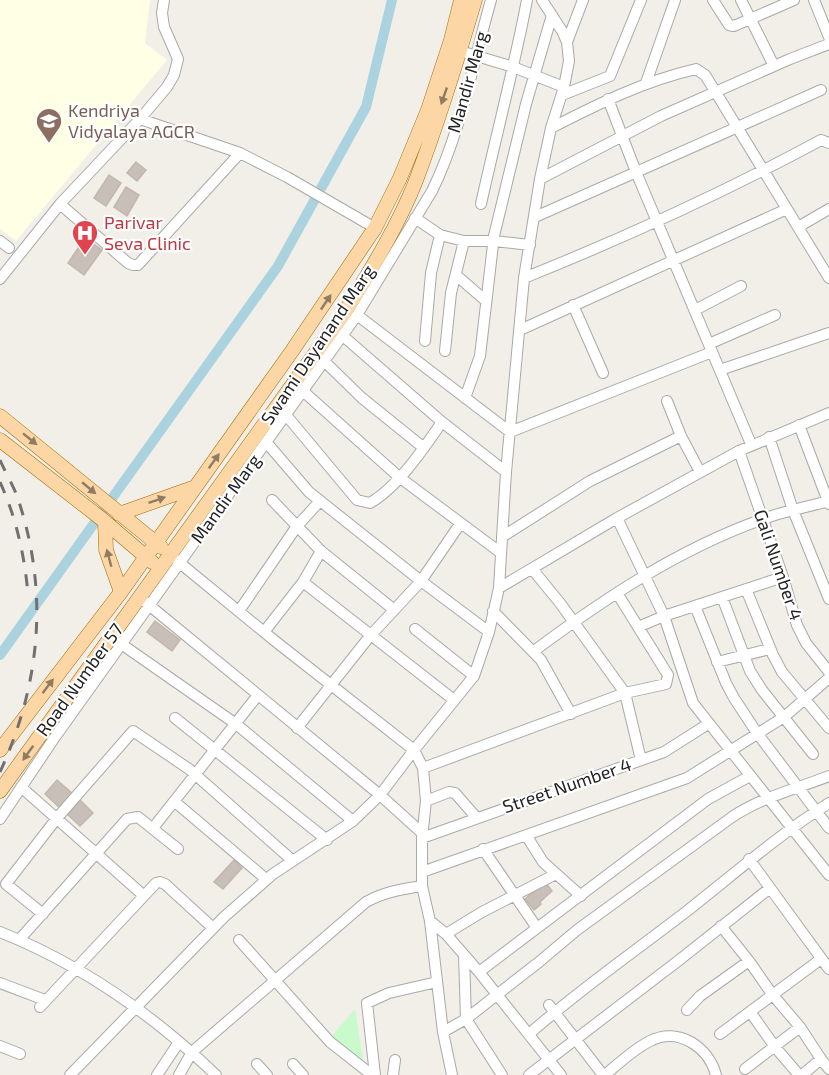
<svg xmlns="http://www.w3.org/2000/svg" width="829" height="1075" viewBox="0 0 829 1075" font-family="'Exo 2',sans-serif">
<rect width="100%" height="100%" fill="#f2efe9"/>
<path fill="#ffffe5" d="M0 0H150L145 43 167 60 16 241 0 229Z"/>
<path fill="#c8facc" d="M355 1009 364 1066 332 1036Z"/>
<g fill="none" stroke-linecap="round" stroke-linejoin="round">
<path stroke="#aad3df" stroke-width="10" d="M0 655 278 266 366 107 392 0"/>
</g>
<path fill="#c7bfb8" stroke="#c4b6ab" stroke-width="1.5" d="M136 162 146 170 137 181 127 173Z
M109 175 121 183 106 206 94 198Z
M126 187 139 195 127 216 114 207Z
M85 238 102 250 84 275 68 263Z
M155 621 180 640 172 651 147 632Z
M57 780 73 794 60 808 45 794Z
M80 800 93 813 80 826 67 814Z
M234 860 242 868 223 889 214 882Z
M545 882 552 891 540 902 541 904 534 910 525 899Z"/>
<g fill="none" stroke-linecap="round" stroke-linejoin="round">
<g stroke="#a9a9a9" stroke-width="12">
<path id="minor" d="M713 0 729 25 734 26 794 0
M741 0 774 66
M814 0 829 37
M567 42 583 0
M460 51 513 67 564 87
M646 83 675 0
M562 95 610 76 641 0
M608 99 636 172 751 444
M140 119 240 153 287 177 375 228
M551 128C598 104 644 81 696 69L705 75 715 91 829 278
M540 179 661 116 790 59 829 44
M60 204 128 263 133 265H138L240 153
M481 204C496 136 514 68 527 0
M535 217 821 90
M415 218 440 235 464 241H494L530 245
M798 227 829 209
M0 241 9 248
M456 275 486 301
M524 278C626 237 725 192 821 140L829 143
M0 279 60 204 140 119 167 87 174 75 178 59 164 27 162 13 164 0
M573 305 603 373
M695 310 741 286
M357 315 510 432 712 352
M520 330 787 209
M343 336 442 422 506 472
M425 341 431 273 440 235
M709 344 775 315
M445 351 451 293 464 241
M324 361 362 398 424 448
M720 370 829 333
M304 392 399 477 501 553
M465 398 480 356 494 236 526 104 552 15
M667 401 681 436 700 472
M286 415 357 500 370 503C398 487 424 448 442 422
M799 425 829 504
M769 437 793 510 829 599
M266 442 309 492 421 581 489 632
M739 451 783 577 797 625 806 643 829 672
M272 500 321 551 393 609
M617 518 664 616 693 703 829 875
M502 537 590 481 681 436
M175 559 275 641 414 750 423 768 426 801 422 838V886L430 921 443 1032 452 1075
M533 570 560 603 625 693 641 760
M303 582 454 700
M499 588 617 518 739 451 829 413
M746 589 773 655 782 672 829 728
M722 597 750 671 762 690 813 754
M144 601 380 795 422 833
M695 606 726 683 734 698 757 733 829 828
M239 611 297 526 320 501
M493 611 541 660 571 714
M638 627 664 616 783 577
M415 629 474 676
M264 632 303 582 321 551
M117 641 236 724 353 821
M534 651C605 598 679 549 763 519 784 511 807 507 829 501
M717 662 770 649
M175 718 327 840
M297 728 370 636 421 581 460 524
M423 768 625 693 666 684 668 675 617 593
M21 787 143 895
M426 801 449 792 455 793 476 817
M175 802 266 879
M0 819 55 737 357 315 432 191C461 132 473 63 491 0
M153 828 258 695
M526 835 543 862 581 896
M422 838 664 752 708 724
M483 849 537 928
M749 859 829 969
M422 872 687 778 784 717 829 678
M43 914 6 884 57 818 133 731 189 769 293 861
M430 921 446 934 479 972 561 1075
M721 926 749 961 772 994 800 1027 821 1059
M0 932C81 964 153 1015 216 1075
M446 934 482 912 556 874
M19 940 127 819 138 817 178 849
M239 940 330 1042 372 1075
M464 955 466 1019
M479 972 708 799 750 776
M0 983 45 1000
M549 1005 603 1075
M40 1007 156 883 160 882 165 884 213 928
M687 1010 700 996 749 961
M751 1013 775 1047 799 1075
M466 1019 539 962 577 930 732 817C762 797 796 789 829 776
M443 1032 466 1019 502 1075
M529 1034C579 990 634 952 687 911 734 874 778 835 829 803
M720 1034 821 959
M0 1046 20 1054
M257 1064 267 1075
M293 1064 303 1075
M745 1069 800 1027
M70 1075 224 917 273 874 353 821 380 795 414 750 474 676 489 632 499 588 506 472 524 278 540 179 551 128 564 87 569 61 567 42 562 31 542 0
M157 1075 179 1042
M179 1075 192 1052 366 902C384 892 402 889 422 886
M375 1075 367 1003 389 993 437 982
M393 1075 395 1060
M529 1075 678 961 770 888
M605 1075C619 1063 634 1049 650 1041 679 1026 709 1048 716 1075
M802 1075 821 1059 829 1069"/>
</g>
<g stroke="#a06b00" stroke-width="15">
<path id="major" d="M0 416 161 547
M0 440 103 520 152 562
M119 514 195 487
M105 522 106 550 121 592
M0 750 121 592 292 351 375 228 400 178 428 110 451 40 461 0
M0 791 345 312C370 271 397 228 415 183 438 123 457 61 475 0"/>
</g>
<use href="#minor" stroke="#fff" stroke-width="10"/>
<use href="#major" stroke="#fcd6a4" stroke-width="14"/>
<path stroke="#707070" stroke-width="3" stroke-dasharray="12 12" stroke-linecap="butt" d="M0 460C6 474 15 488 19 502 49 594 40 685 0 772
M0 482C16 517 25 557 28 595"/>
</g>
<defs><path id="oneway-solid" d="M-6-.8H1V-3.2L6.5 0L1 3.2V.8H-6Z" transform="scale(1.5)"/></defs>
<g fill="#8f7c63">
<use href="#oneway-solid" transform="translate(444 96) rotate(109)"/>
<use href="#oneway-solid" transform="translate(326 302) rotate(-56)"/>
<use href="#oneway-solid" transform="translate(30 439) rotate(39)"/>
<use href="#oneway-solid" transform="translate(214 461) rotate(-54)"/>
<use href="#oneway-solid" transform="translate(89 488) rotate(40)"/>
<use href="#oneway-solid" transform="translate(157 500) rotate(-19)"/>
<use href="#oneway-solid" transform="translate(109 558) rotate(-105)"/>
<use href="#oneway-solid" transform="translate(48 686) rotate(-53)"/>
<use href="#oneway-solid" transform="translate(28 753) rotate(126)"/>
</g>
<defs>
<g id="school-pin" transform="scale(1.35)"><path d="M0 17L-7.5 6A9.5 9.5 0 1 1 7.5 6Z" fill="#8d6e63" stroke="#fff"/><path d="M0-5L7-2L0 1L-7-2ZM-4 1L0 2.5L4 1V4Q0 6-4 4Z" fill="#fff"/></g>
<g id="hospital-pin" transform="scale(1.35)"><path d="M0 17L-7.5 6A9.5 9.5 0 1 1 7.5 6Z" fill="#e0444e" stroke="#fff"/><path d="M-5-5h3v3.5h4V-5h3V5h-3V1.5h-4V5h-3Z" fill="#fff"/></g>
</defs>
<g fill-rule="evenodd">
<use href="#school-pin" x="49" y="121"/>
<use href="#hospital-pin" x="85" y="233"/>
</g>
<g text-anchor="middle" stroke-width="4.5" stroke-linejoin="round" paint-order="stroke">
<g font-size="18" fill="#222" stroke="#fff">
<text transform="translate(468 82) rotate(-74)" y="6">Mandir Marg</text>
<text transform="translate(318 345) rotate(-56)" y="6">Swami Dayanand Marg</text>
<text transform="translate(226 499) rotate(-54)" y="6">Mandir Marg</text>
<text transform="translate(778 565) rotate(71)" y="6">Gali Number 4</text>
<text transform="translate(80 680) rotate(-54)" y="6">Road Number 57</text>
<text transform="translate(567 786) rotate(-19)" y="6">Street Number 4</text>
</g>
<g font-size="18" fill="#785e54" stroke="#fff" text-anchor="start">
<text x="68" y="117">Kendriya<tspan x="68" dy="21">Vidyalaya AGCR</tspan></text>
</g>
<g font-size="18" fill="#be3a42" stroke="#fff" text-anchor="start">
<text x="104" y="229">Parivar<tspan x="104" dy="21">Seva Clinic</tspan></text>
</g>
</g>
</svg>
